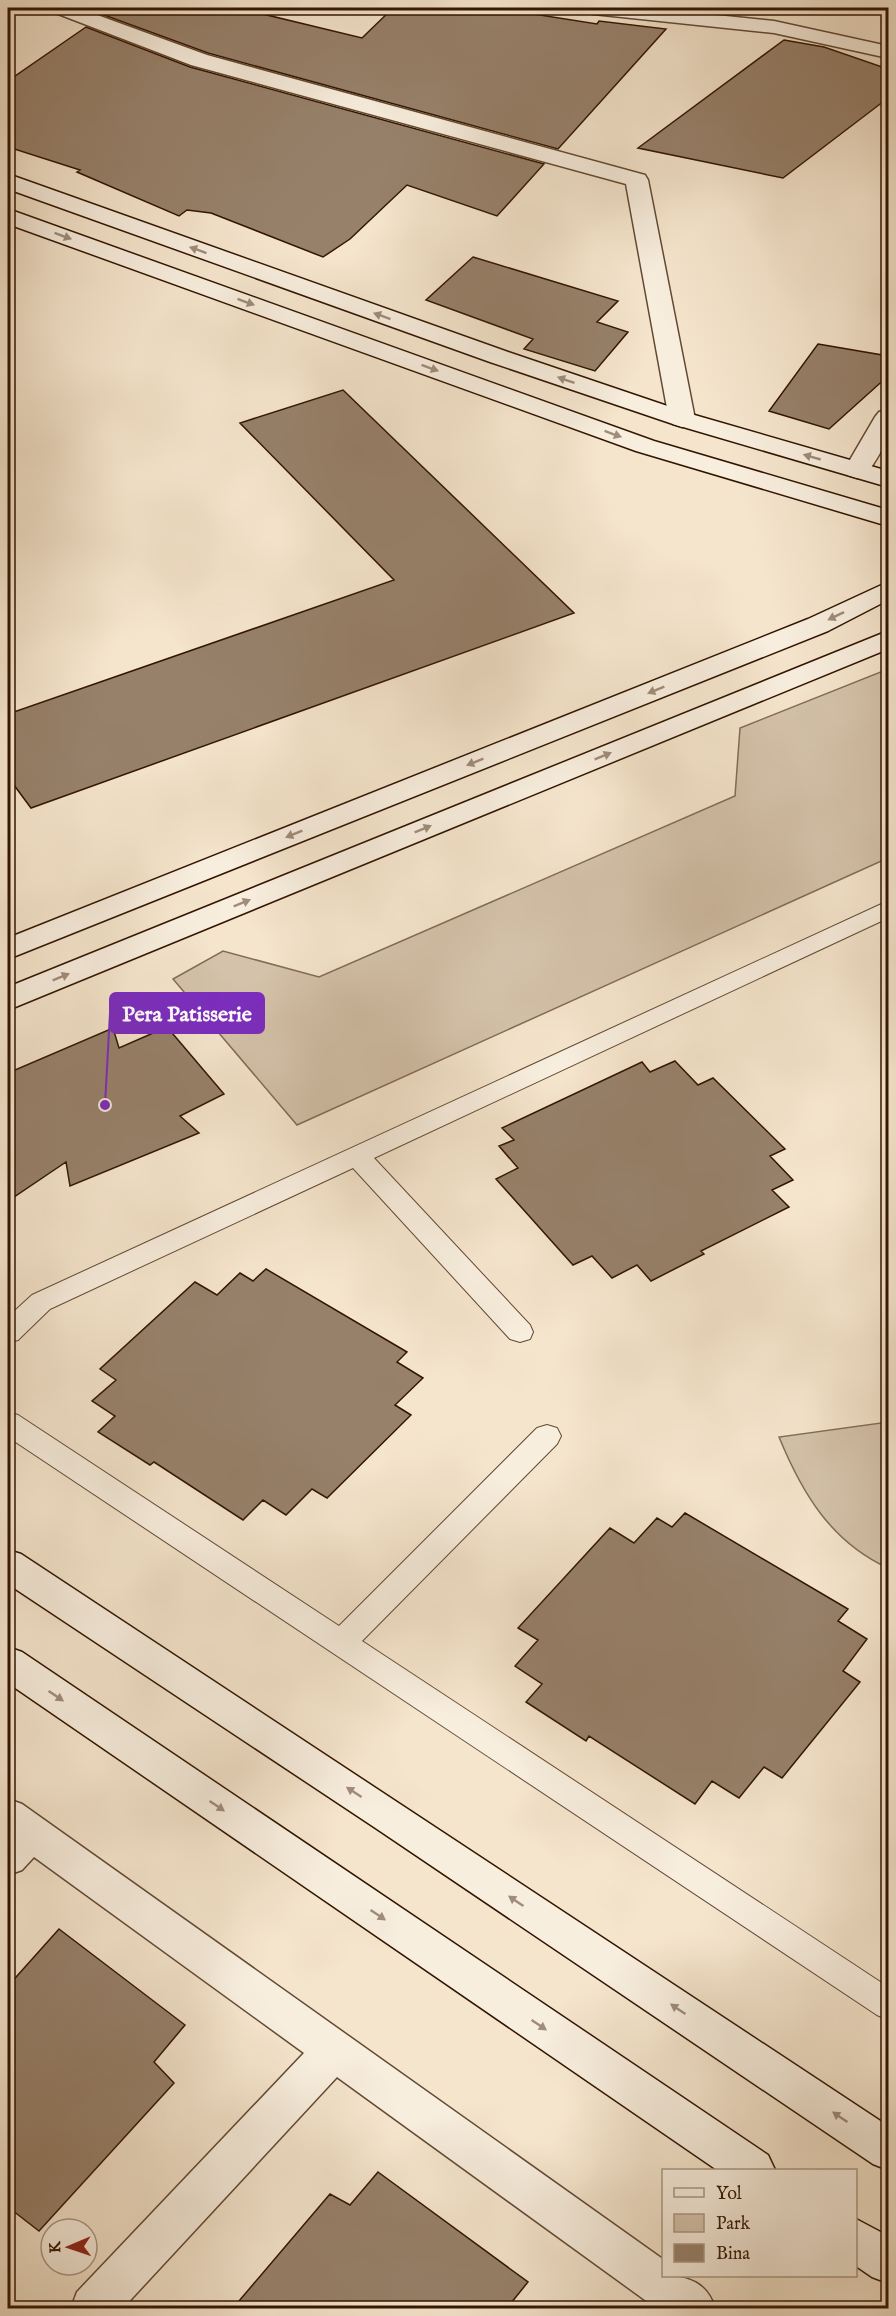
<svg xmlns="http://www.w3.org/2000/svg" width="896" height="2316" viewBox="0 0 896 2316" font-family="'IM FELL English',serif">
<rect width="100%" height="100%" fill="#f5e5cd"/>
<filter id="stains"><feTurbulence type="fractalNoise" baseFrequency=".00333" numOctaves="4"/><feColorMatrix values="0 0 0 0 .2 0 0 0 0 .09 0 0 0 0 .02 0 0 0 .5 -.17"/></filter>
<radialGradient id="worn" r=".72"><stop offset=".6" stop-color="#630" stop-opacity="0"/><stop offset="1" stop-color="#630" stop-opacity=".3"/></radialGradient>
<path fill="#d4c2aa" stroke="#836c55" stroke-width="1.5" d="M888 669V858L297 1125 173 979 223 951 319 977 735 796 740 728Z
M888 1422V1568C831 1542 802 1493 779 1437Z"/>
<path fill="#97816b" stroke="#321500" stroke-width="1.5" d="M115 8H238L362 38 393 8H495L597 24 599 21 666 29 558 149 208 53 104 15Z
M86 27 190 67 544 164 497 216 407 185 350 239 323 257 211 213 187 210 179 216 77 172 80 170 8 147V81Z
M784 40 824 47 888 69V98L783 178 638 148Z
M473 257 618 301 597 322 628 332 595 371 524 349 533 339 426 300Z
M818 344 888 356V376L829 429 769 411Z
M343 390 574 613 31 808 8 777V714L394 580 240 423Z
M167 1027 224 1094 180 1116 199 1133 70 1186 66 1162 8 1201V1073L113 1028 119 1048Z
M675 1061 698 1085 713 1078 785 1149 770 1156 793 1180 772 1190 789 1207 701 1251 704 1254 651 1281 637 1265 612 1278 592 1256 573 1265 496 1179 518 1168 499 1146 514 1140 502 1128 642 1062 650 1072Z
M266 1269 407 1352 397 1362 423 1378 395 1405 411 1415 327 1498 312 1489 286 1515 263 1500 243 1520 154 1462 150 1465 98 1432 115 1416 92 1401 116 1380 100 1369 195 1282 217 1295 240 1273 253 1281Z
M685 1513 848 1609 838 1621 867 1639 843 1671 860 1682 782 1778 764 1767 739 1798 712 1781 695 1804 589 1736 586 1741 526 1702 542 1684 515 1666 538 1640 518 1628 610 1528 634 1543 657 1518 672 1527Z
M59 1929 185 2025 154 2062 174 2083 39 2231 8 2207V1986Z
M378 2172 528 2282 507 2308H233L330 2194 350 2205Z"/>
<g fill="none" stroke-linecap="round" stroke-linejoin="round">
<g stroke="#634933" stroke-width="2">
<path id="lane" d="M888 901V918L374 1158 530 1325 533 1332 530 1339 520 1342 510 1339 353 1168 50 1309 18 1340 8 1343V1317L32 1295Z
M8 1412 18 1415 339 1626 537 1428 547 1425 557 1428 561 1436 557 1444 362 1641 888 1987V2020L877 2015 8 1437Z"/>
</g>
<g stroke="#634933" stroke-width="3">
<path id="street" d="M49 8H78L207 55 645 175 648 180 695 419 691 424 682 427 673 424 669 419 626 184 191 65 53 12Z
M582 8H649L774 21 888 46V58L774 33 593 14 586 12Z
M888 409C891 438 882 452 866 475L857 478 848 475 844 470 875 417 879 412Z
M8 1799 22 1804 664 2260V2276C689 2276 707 2283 715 2308H656L337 2077 123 2308H71L77 2292 304 2053 34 1857 22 1870 8 1875Z"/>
</g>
<g stroke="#321500" stroke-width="3">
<path id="secondary" d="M8 174 508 352 691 414 888 471V487L673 424 490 362 8 189Z
M8 209 654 441 888 510V526L636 451 8 224Z
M888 582V600L828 631 8 959V938L808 619Z
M888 631V649L8 1010V987Z
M8 1550 21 1554 888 2126V2170L873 2164 377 1829 8 1584Z
M8 1647 22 1652 768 2155 775 2170H717L8 1683Z
M856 2219 888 2236V2283L872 2277 856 2266Z"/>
</g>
<use href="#lane" fill="#f8eede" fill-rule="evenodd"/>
<use href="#street" fill="#f8eede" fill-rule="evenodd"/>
<use href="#secondary" fill="#f8eede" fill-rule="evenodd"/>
</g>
<defs><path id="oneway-solid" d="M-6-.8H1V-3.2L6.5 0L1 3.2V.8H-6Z" transform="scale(1.5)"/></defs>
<g fill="#9f8c7a">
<use href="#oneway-solid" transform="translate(63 236) rotate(20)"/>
<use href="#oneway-solid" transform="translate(198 250) rotate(-160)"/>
<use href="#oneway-solid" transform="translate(246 302) rotate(20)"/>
<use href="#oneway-solid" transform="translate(382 316) rotate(-160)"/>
<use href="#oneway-solid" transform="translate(430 368) rotate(20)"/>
<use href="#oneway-solid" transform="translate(566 380) rotate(-161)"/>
<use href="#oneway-solid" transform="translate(613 434) rotate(20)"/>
<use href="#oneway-solid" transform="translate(812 457) rotate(-164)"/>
<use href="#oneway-solid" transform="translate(836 616) rotate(154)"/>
<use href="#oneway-solid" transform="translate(656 690) rotate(158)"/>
<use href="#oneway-solid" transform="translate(603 756) rotate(-22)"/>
<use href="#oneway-solid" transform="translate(475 762) rotate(158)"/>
<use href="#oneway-solid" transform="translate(423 829) rotate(-22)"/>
<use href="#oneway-solid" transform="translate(294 834) rotate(158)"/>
<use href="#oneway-solid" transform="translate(242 903) rotate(-22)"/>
<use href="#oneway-solid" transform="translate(61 977) rotate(-22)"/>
<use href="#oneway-solid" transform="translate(56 1696) rotate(34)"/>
<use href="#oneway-solid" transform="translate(354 1792) rotate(-147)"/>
<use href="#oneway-solid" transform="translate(217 1806) rotate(34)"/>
<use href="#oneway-solid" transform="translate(516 1901) rotate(-146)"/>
<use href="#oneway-solid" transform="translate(378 1915) rotate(34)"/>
<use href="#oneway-solid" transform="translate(678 2009) rotate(-146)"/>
<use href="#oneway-solid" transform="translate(539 2025) rotate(34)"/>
<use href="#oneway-solid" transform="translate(840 2117) rotate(-146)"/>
</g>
<path fill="none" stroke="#7b2cbf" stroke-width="2" d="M105 1105L110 1013"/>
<circle fill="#7b2cbf" stroke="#f8eede" stroke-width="2" cx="105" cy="1105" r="6"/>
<rect fill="#7b2cbf" stroke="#7b2cbf" stroke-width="2" x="110" y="993" width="154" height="40" rx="6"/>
<g font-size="22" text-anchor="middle" font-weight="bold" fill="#fff">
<text x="187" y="1021">Pera Patisserie</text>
</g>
<rect width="896" height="2316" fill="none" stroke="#f5e5cd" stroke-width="30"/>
<rect x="9" y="9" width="878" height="2298" fill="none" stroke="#321500" stroke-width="3"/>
<rect x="15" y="15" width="866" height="2286" fill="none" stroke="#321500" stroke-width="1.5"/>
<rect x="662" y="2169" width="195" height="108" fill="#f8eede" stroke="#a99785" stroke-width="1.5"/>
<rect x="674" y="2188" width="30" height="9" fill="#f8eede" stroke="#a99785" stroke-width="1.5"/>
<text x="716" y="2199" font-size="18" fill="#321500">Yol</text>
<rect x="674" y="2214" width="30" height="18" fill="#d4c2aa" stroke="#a99785" stroke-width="1.5"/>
<text x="716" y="2229" font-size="18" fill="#321500">Park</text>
<rect x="674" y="2244" width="30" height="18" fill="#97816b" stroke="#a99785" stroke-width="1.5"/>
<text x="716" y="2259" font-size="18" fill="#321500">Bina</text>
<g transform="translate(69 2247) rotate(268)"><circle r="28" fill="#f8eede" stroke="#a99785" stroke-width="1.5"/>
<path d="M0-4.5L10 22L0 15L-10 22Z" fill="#8f2418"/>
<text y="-9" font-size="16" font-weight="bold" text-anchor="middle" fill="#321500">K</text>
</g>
<rect width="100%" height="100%" filter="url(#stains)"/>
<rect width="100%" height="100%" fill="url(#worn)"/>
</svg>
